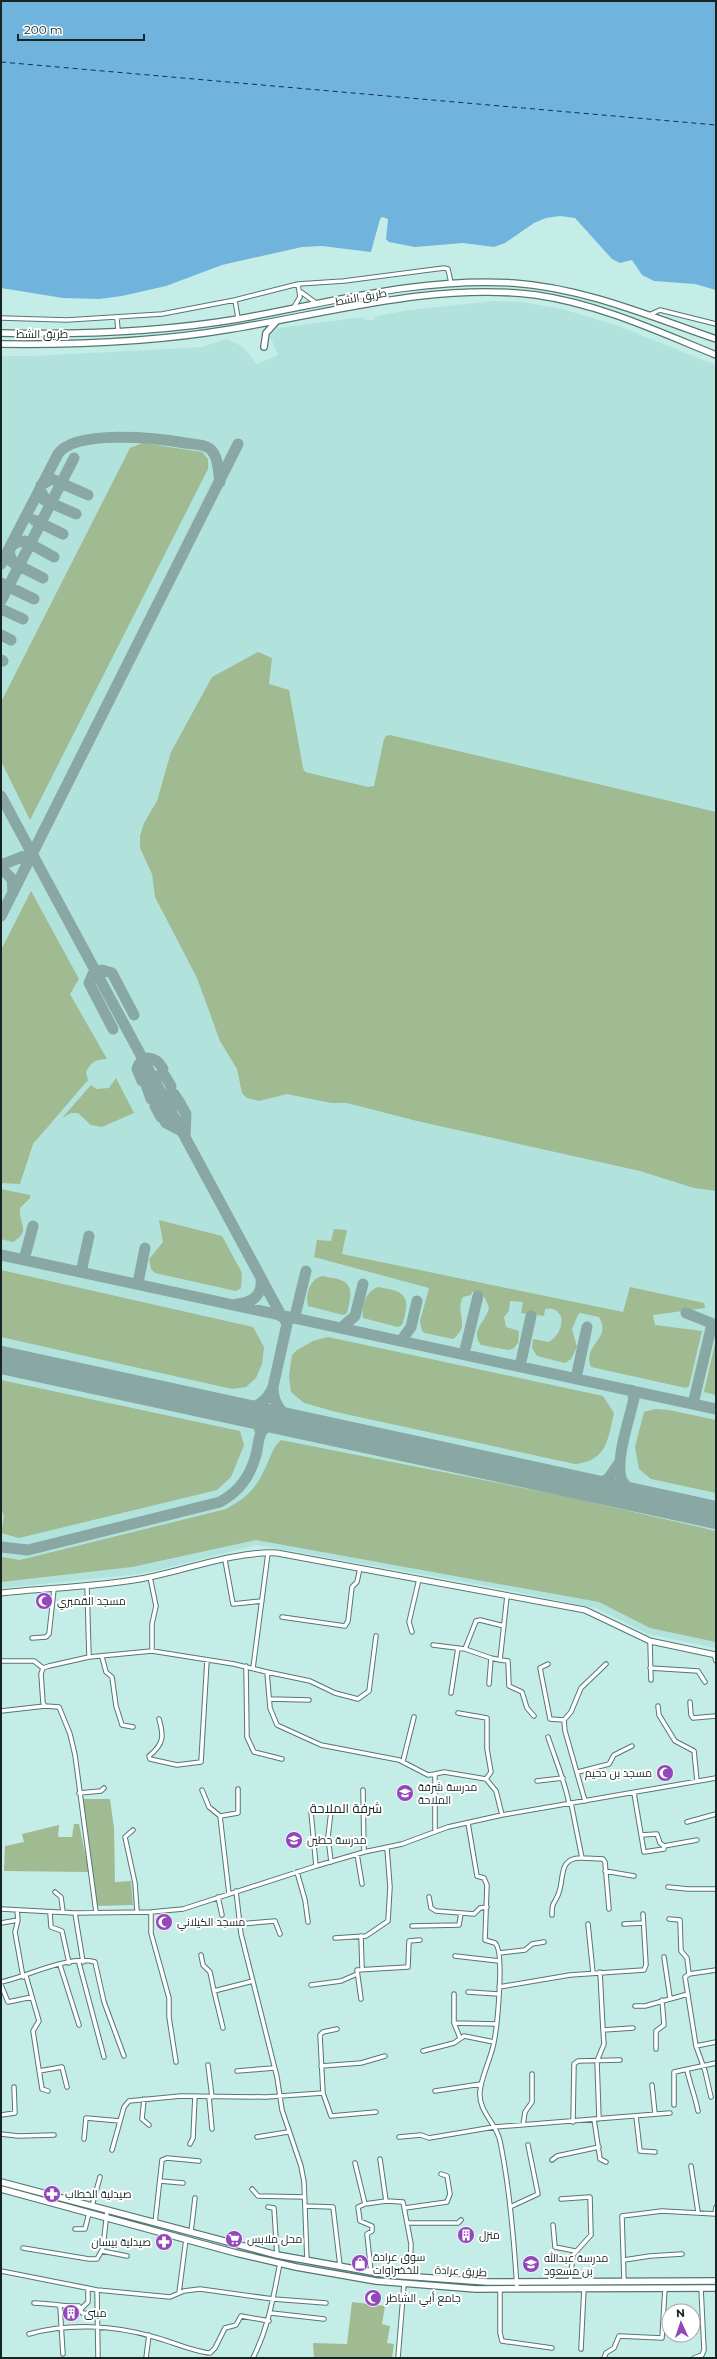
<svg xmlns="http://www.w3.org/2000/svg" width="717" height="2359" viewBox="0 0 717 2359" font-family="Montserrat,Cairo,sans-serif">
<rect width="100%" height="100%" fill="#c5ede7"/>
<path fill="#b1e3dc" d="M493 301 522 302 562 309 616 325 716 365V1648L648 1634 596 1608 476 1584 257 1545 159 1570 131 1575 1 1588V356H33L202 347 227 339 243 347 257 364 278 355 270 336 278 328 362 317 367 320H374L376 316 410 310Z"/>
<path fill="#a0ba92" d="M143 443 202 452 208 459V469L30 820 1 761V702L130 448Z
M258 652 272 658 269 684 289 690 303 768 305 772 368 787 374 786 384 739 386 736 390 735 716 812V1191L694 1188 640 1171 417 1121 347 1103H331L287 1094 259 1101 247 1098 242 1093 237 1069 220 1041 197 978 155 897 152 874 140 848V836L144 823 157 801 171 752 212 677Z
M31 891 79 979 70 994 107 1059C96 1059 91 1062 86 1072L88 1080 33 1144 20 1184 1 1183V950Z
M116 1078 134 1113 102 1127 91 1125 78 1113H71L62 1118 91 1085 96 1089 109 1088Z
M1 1189 30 1195V1198L20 1208C18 1223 32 1231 13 1242L1 1239Z
M159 1220 222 1236 242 1273 241 1288 236 1291 155 1273 151 1269 149 1259 163 1242Z
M334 1229 347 1230 342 1254 623 1312 630 1287 704 1303 705 1308 653 1315 655 1325 702 1331 689 1386 686 1388 591 1367C582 1344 612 1340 599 1317L580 1313 578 1315 572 1329 577 1347 571 1359 565 1363 537 1356 532 1348 533 1339 549 1342C558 1336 563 1327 561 1316 557 1310 553 1307 545 1309L544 1316 521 1313 523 1302 510 1301 509 1311 504 1317 506 1327 519 1331 518 1343 513 1349 508 1350 481 1345C469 1329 487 1322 489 1307L483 1294 472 1292 471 1295 463 1297C454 1314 472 1324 453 1339L425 1333 422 1331 420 1321 429 1288 314 1257 317 1240 331 1241Z
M1 1270 253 1327 264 1347 262 1364 256 1378 246 1387 232 1389 1 1337Z
M322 1276C337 1279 353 1279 350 1298 349 1303 349 1309 346 1314L343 1315 308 1306C305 1294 310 1279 322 1276Z
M378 1287C392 1290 409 1290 406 1309 405 1315 404 1320 402 1325L398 1327 363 1318C361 1306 366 1291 378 1287Z
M328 1337 603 1396 614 1413C608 1439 607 1461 575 1464L336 1412 304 1403 291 1392 289 1376 292 1355 297 1350 313 1341Z
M716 1339V1395L704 1392Z
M1 1380 240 1431 244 1445 231 1477 217 1490 19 1538 1 1533 4 1517 1 1506Z
M655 1409 669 1410 716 1420V1493L651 1479 639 1469 635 1447 644 1412Z
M281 1440 569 1497 716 1531V1642L650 1628 599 1602 256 1540 132 1567 1 1582V1557L20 1560 226 1509C249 1496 256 1489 267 1464 272 1454 273 1447 281 1440Z
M81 1799H110L114 1828 115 1882 131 1881 133 1905 95 1906 90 1849Z
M74 1824H79L89 1872 4 1871 5 1846 24 1842 22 1834 59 1825 58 1837H72Z
M352 2302 385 2306 382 2324 390 2326 387 2343 394 2344 392 2358H314L313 2343 347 2344Z"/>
<path fill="#70b4dd" d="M1 1H716V290L695 284 654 281 642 275 632 260 620 263 612 259 575 218 560 216 546 218 534 223 505 243 494 247 463 243 415 247 389 242 386 239 388 219 382 217 380 219 371 252 322 246 302 247 222 265 166 286 122 296 99 299 63 298 1 288Z"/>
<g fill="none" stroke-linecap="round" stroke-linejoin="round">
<path stroke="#123142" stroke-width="1" stroke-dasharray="5 4" stroke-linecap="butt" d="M1 62 716 125"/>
<path stroke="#89a8a4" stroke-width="11" d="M44 500 76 514
M46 500 41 492V485L52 479 88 495
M34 520 63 534
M12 562 43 578
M14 563C5 551 10 542 25 541L54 557
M1 564 58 454C75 429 158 438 185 443 192 444 203 444 209 448 219 456 218 471 220 482
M1 583 34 599
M1 601 74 458
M1 609 23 619
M1 635 11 640
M1 660 3 661
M1 796 281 1315
M1 865 32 853
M1 868 12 879 13 893
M1 916 238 444
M113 1029 89 983 93 974 102 970 112 973 134 1015
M142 1081 137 1069C142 1053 156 1056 163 1069
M151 1099 146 1085 157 1076H165L171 1086
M161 1117 155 1106C156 1097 166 1092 174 1094L180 1103
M181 1131 166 1123 161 1115 163 1107 172 1102 181 1105 186 1114 185 1136
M1 1255 716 1409
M24 1260 33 1226
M81 1272 89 1236
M138 1283 145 1248
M237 1304C252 1303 263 1295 261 1279
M686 1313 716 1325
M295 1316 306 1271
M341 1328 355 1316 363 1284
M401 1341 411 1327 417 1301
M464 1354 478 1296
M520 1366 531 1316
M576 1378 587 1327
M273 1387 287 1324 284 1318 279 1315
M631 1390 634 1398C630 1418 614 1462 622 1480 627 1490 635 1495 645 1500
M693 1404 712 1324
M241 1412C256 1407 267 1402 273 1387 273 1407 285 1417 302 1426
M248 1414 258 1424 261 1433
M588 1488 608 1479 619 1463
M1 1547 28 1550 220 1502C240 1491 250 1476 256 1455 258 1448 258 1439 261 1433 264 1426 274 1423 281 1420"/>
<path stroke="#89a8a4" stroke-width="28" d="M1 1360 716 1515"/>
<g stroke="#537873" stroke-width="5.5">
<path id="minor" d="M301 292 316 303
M235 300 238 318
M294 307 300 297 298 284
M649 315 660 310 716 324
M1 318 67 320 162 314 235 300 298 284 344 281 444 268 448 269 451 283
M117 318 118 331
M225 1560 233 1604 262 1601
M150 1577 156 1606 152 1624V1651
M87 1586 89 1657
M282 1617 345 1626 348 1621 352 1587 357 1582 360 1568
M412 1632 409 1622 419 1579
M32 1638 46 1637 49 1634 54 1589
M650 1641 651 1680
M433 1645 465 1649 476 1621 480 1620 504 1626
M465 1649 491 1658
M714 1655 716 1661
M102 1657 106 1672 112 1677 116 1706 122 1725 133 1727
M500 1660 508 1661 509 1686 522 1692 527 1708 534 1716
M1 1661H34L43 1668
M548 1664 540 1668 550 1719 564 1720
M246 1666 247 1737 254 1752 282 1759
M253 1668 268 1553
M650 1668 698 1671 705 1682
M267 1672 310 1681 335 1693 358 1699 369 1691 376 1636
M489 1684 491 1658 500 1660 507 1596
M451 1693 458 1648
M270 1699 309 1700
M690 1702 691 1715 693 1718 716 1716
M658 1706 659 1715 675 1741 694 1751 697 1781
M1 1711 45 1706
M458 1713 487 1718V1749L491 1772 486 1779
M159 1719C164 1736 164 1744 149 1756L150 1759 177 1765 201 1762 207 1660
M548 1737C556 1761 564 1779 569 1803
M403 1761 414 1717
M578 1772 609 1764 614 1755 632 1746
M435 1774 444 1772 486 1779 496 1791 502 1815
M537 1781 563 1778
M202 1790 209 1807 220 1816
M363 1790 364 1852
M79 1793 101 1791 104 1788
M634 1793 644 1852 664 1849V1846L697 1840
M585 1801 565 1731 564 1720 571 1712 581 1688 606 1664
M571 1803 582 1858 603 1859 605 1862 609 1909
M331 1811 328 1837 331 1862
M311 1812 316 1866
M687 1822 716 1814
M468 1823 477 1876 484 1878 487 1885 485 1940 495 1943C505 1951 497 2027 494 2042 491 2059 482 2074 480 2091 478 2112 496 2122 500 2141 510 2189 514 2239 517 2289
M133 1830 125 1837 135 1883 137 1911
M641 1835 657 1834 660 1843 664 1846
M357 1854 362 1884
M605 1871 634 1876
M297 1872 305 1900 308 1922
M668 1887 688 1889H716
M236 1891 241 1934 277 2077 282 2110 301 2166 304 2182 307 2261
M55 1892 61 1897 63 1912
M229 1894 220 1816 238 1813V1789
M218 1897 222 1915
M429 1897 431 1908 436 1911 474 1914 480 1908 487 1907
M1 1909 75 1913 151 1912 183 1909 316 1866 364 1852 402 1844 448 1827 502 1815 716 1778
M96 1912 75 1755 70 1734 59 1707 45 1706 43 1703 41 1674 43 1668 49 1666 89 1657 152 1651 234 1664 267 1672 270 1708 277 1725 321 1745 399 1760 428 1775 435 1774V1831
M151 1912V1933L169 1998V2017L176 2062
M50 1913 51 1927 62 1931 69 1963
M75 1913 83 1962
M552 1915C552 1901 554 1905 558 1895 565 1880 557 1857 582 1858
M669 1919 680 1920 681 1951 687 1958 689 1974
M18 1920 15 1932 23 1977
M1 1923 18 1920 17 1910
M240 1924 275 1921 280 1934
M588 1924 593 1973
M624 1924 643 1923
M412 1926 459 1925 461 1913
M361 1936 362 1968
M335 1938 366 1936 388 1921 390 1887 387 1848
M499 1953 525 1950 532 1944 544 1942
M201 1955 203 1965 210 1972 214 1991
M455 1956 499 1961
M664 1957 670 1998
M79 1963 104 2057
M60 1965 79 2025
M600 1972 603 2030 633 2028
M26 1976 39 2021 33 2031 42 2089 48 2091
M1 1982C29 1976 67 1955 95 1962L104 2002 124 2056
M1 1985 8 2002 32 1997
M311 1985 341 1981 357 1974
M499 1987 570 1975 644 1970 646 1965 643 1914
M468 1992 498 1994
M361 1999 357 1970 408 1967 409 1941 420 1940
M635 2006H645L688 1994
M454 2023V1994
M223 2028 214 1991 253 1981
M460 2038 454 2023 496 2024
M696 2046 716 2042
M656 2049V2031L664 2025 662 2000
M423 2051 454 2043 464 2036 494 2042
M208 2065 212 2097
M321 2066 361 2063 385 2056
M687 2070C690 2084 695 2096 698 2111
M39 2071 62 2067 67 2087
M237 2071 274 2068
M652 2085 655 2114
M435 2091 481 2084
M323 2093 331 2116 376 2112
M209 2097 212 2129
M711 2097 705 2071 696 2046 685 1977 689 1974 716 1970
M144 2099 142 2119 149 2125
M674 2105V2072L716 2063
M1 2115 15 2113 14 2087
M636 2116 640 2151 655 2152
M594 2119 600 2159 606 2162
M599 2119 597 2061 604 2044 603 2030
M573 2122 574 2064 578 2061 620 2060
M523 2125 525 2112 532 2102V2074
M1 2134 18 2136 54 2135
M257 2137 288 2132
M399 2137 421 2135 429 2138 494 2127 670 2113
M84 2139 86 2118 120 2121
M190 2144 193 2138 195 2096
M112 2150 124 2107 129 2101 181 2096 266 2097 323 2093 320 2035 323 2032 337 2029
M380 2159 386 2201
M552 2160 557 2156 599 2147
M355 2163 365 2204 358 2207 360 2221 372 2226V2231L367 2234 371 2272
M691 2166 698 2212
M160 2181 183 2183
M252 2189 258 2196 304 2197
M561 2199 590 2197 591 2235 573 2255 570 2282
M365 2204 386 2201 403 2202 411 2244 410 2277
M92 2206 100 2177
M305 2206 333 2207 340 2266
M268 2207 274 2208 277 2255
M510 2207 538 2194 528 2145
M405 2208 447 2202 450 2194 447 2176 441 2174
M715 2214 716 2207
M155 2223 162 2160 167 2158 199 2161
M407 2223H458L461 2220
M553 2225 555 2247 575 2251
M75 2229H85L89 2213
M191 2232 195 2198
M23 2248 89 2259H97L103 2248 107 2211
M102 2251 127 2256
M624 2260 650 2256 682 2254
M1 2271 97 2290 170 2297 184 2291 200 2289 273 2299 326 2303
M624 2281 622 2216 662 2211 716 2214
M500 2289V2333L502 2341 552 2348
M97 2290 98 2358
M179 2293 186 2239
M34 2303C50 2303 63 2307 79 2306L82 2313 97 2314
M60 2307 63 2354
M81 2309 88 2302V2288
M271 2313 324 2319
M29 2334C68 2323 115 2325 154 2337 170 2341 194 2352 210 2353L215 2348 225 2328 236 2325 241 2316 269 2321
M581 2349 584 2288
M146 2358 149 2335
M253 2358C269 2326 273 2298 280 2263
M398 2358 404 2284
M604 2358 606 2353 614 2348 619 2336 662 2338 665 2288
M694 2358 702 2355 704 2350 701 2288"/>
</g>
<g stroke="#537873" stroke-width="7">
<path id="secondary" d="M1 1593C47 1588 94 1587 140 1579 183 1571 235 1551 277 1553L585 1610 650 1641 716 1655"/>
</g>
<g stroke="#537873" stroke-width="8">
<path id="primary" d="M1 2182 277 2255 389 2275 487 2282 716 2281
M1 2189 236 2253 296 2267 376 2281 476 2289 716 2288"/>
</g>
<g stroke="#537873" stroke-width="8">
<path id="trunk" d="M1 333C80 335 160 332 238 319 328 303 420 277 513 283 584 288 649 316 716 339
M1 344C78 345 155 342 231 329 330 313 435 282 536 295 599 304 657 331 716 355
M264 347 266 333 276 322"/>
</g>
<use href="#minor" stroke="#fff" stroke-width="3.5"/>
<use href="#secondary" stroke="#fff" stroke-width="5"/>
<use href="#primary" stroke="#fff" stroke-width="5.5"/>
<use href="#trunk" stroke="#fff" stroke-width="5.5"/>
</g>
<defs>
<g id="mosque-disc" transform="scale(0.9)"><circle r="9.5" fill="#9348ba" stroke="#fff"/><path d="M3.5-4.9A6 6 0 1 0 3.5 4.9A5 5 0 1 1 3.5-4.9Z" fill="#fff"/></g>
<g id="school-disc" transform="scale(0.9)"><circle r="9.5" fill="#9348ba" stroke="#fff"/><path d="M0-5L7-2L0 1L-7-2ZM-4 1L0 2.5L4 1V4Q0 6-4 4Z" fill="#fff"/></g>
<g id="pharmacy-disc" transform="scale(0.9)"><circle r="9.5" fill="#9348ba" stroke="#fff"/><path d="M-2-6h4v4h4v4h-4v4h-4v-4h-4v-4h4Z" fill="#fff"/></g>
<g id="building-disc" transform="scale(0.9)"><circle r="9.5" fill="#9348ba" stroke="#fff"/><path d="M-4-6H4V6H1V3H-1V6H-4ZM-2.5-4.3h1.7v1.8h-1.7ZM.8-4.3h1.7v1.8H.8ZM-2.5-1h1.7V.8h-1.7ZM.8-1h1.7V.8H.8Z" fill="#fff"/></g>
<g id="supermarket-disc" transform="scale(0.9)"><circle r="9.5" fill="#9348ba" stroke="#fff"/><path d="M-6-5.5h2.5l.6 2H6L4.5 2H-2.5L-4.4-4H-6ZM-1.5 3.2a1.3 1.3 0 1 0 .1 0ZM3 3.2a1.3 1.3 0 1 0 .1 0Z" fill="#fff"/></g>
<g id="shop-disc" transform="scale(0.9)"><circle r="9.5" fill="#9348ba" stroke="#fff"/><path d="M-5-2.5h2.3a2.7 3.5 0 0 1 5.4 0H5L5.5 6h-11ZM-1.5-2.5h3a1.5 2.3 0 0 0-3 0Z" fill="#fff"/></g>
</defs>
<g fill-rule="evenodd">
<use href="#mosque-disc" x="44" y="1601"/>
<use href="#mosque-disc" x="665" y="1773"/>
<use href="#school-disc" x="405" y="1793"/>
<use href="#school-disc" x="294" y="1840"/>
<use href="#mosque-disc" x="164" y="1922"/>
<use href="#pharmacy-disc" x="52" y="2194"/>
<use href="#building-disc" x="466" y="2235"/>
<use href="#supermarket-disc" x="234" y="2239"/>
<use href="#pharmacy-disc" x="164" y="2242"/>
<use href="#shop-disc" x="360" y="2263"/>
<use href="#school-disc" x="531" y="2264"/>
<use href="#mosque-disc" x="373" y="2298"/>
<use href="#building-disc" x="71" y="2313"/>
</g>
<g text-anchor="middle" stroke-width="4" stroke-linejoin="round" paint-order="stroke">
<g font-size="11" fill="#162523" stroke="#fff">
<text transform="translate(361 297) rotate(-10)" y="4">طريق الشط</text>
<text x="42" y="338">طريق الشط</text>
<text transform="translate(461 2271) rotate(3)" y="4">طريق عرادة</text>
</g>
<g font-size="11" fill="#162523" stroke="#fff" text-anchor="start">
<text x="57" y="1605">مسجد القمبري</text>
<text x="652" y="1777" text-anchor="end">مسجد بن دحيم</text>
<text x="418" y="1791">مدرسة شرفة<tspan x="418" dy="13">الملاحة</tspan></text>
<text x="307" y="1844">مدرسة حطين</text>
<text x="177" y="1926">مسجد الكيلاني</text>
<text x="65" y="2198">صيدلية الخطاب</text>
<text x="479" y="2239">منزل</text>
<text x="247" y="2243">محل ملابس</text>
<text x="151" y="2246" text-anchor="end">صيدلية بيسان</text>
<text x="373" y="2261">سوق عرادة<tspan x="373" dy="13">للخضراوات</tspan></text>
<text x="544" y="2262">مدرسة عبدالله<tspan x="544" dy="13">بن مسعود</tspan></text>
<text x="386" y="2302">جامع أبي الشاطر</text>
<text x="84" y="2317">مبنى</text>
</g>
<g font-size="13" fill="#162523" stroke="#fff">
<text x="346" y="1813">شرفة الملاحة</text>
</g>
</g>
<rect width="717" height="2359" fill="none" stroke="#162523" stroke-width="4"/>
<g transform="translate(681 2323) rotate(357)"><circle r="19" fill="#ffffff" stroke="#a2a8a7"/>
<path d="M0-3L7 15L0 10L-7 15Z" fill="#9348ba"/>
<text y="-6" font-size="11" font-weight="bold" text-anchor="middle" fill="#162523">N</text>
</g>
<path d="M18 34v6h126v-6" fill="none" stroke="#162523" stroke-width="2"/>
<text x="24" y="34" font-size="12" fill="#162523" stroke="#ffffff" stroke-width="3" paint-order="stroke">200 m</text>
</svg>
